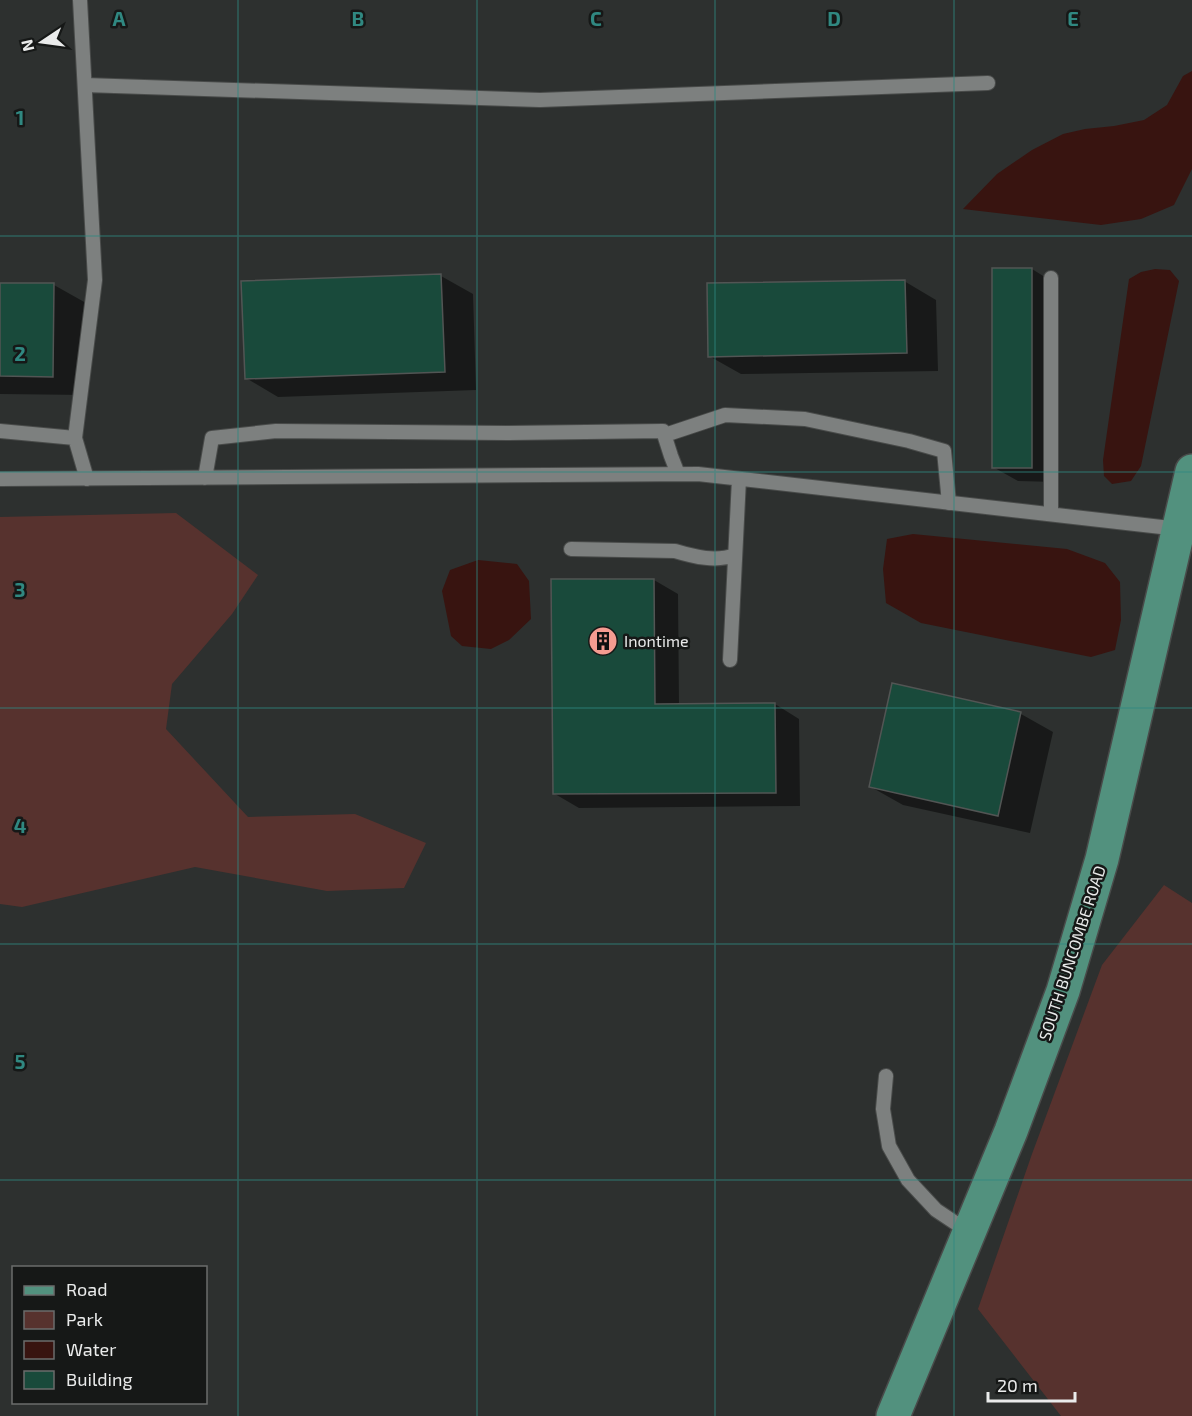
<svg xmlns="http://www.w3.org/2000/svg" width="1192" height="1416" viewBox="0 0 1192 1416" font-family="'Exo 2',sans-serif">
<rect width="100%" height="100%" fill="#2d302f"/>
<path fill="#57322e" d="M176 513 258 575 232 614 172 684 166 729 248 817 355 814 426 843 404 888 327 891 195 867 22 907 0 904V517Z
M1164 885 1192 903V1416H1061L978 1309 1032 1154 1102 965Z"/>
<path fill="#381410" d="M1192 71V169L1174 205 1141 219 1101 225 963 209 997 174 1032 150 1063 134 1085 129 1114 126 1144 120 1167 105 1183 76Z
M1155 269 1170 270 1179 281 1141 466 1131 481 1112 484 1104 476 1103 460 1129 279 1141 272Z
M913 534 1067 549 1105 563 1120 582 1121 620 1115 650 1091 657 921 623 886 603 883 569 887 539Z
M478 560 517 564 529 581 531 619 509 640 491 649 462 646 451 636 442 591 450 570Z"/>
<path fill="#0007" d="M1032 269 1056 284V482L1018 481 993 467Z
M441 276 473 294 476 390 278 397 246 378Z
M904 281 936 300 938 371 741 374 709 356Z
M0 284 54 285 86 303 85 395 0 394Z
M654 580 678 594 679 705 775 704 799 719 800 806 579 808 555 794Z
M1021 714 1053 732 1030 833 903 805 871 787Z"/>
<path fill="#194a3b" stroke="#525554" stroke-width="1.5" d="M992 268H1032V468H992Z
M441 274 445 372 245 379 241 281Z
M905 280 907 353 708 357 707 283Z
M0 283H54L53 377 0 376Z
M551 579H654L655 704 775 703 776 793 553 794Z
M892 683 1021 712 998 816 869 787Z"/>
<g fill="none" stroke-linecap="round" stroke-linejoin="round">
<g stroke="#494b4a" stroke-width="16">
<path id="lane" d="M85 85 540 100 988 83
M1051 278V514
M0 431 75 438 87 479
M665 435 725 415 805 419 909 441 944 451 949 503
M75 438 95 280 80 0
M205 478 212 438 276 431 506 433 663 431 671 456 678 474
M0 479 698 474 1179 529
M571 549 675 551C695 557 716 562 735 555
M730 660 739 479
M886 1076 883 1109 889 1146 908 1180 936 1210 969 1232"/>
</g>
<g stroke="#494b4a" stroke-width="36">
<path id="primary" d="M893 1416 1011 1131 1063 991 1102 859 1192 471"/>
</g>
<use href="#lane" stroke="#7d807f" stroke-width="14"/>
<use href="#primary" stroke="#52917e" stroke-width="33"/>
</g>
<path fill="none" stroke="#308881" stroke-width="1.5" stroke-opacity="0.55" d="M238 0V1416M477 0V1416M715 0V1416M954 0V1416M0 236H1192M0 472H1192M0 708H1192M0 944H1192M0 1180H1192"/>
<defs>
<g id="building-disc" transform="scale(1.5)"><circle r="9.5" fill="#f59c91" stroke="#161817"/><path d="M-4-6H4V6H1V3H-1V6H-4ZM-2.5-4.3h1.7v1.8h-1.7ZM.8-4.3h1.7v1.8H.8ZM-2.5-1h1.7V.8h-1.7ZM.8-1h1.7V.8H.8Z" fill="#111"/></g>
</defs>
<g fill-rule="evenodd">
<use href="#building-disc" x="603" y="641"/>
</g>
<g text-anchor="middle" stroke-width="5" stroke-linejoin="round" paint-order="stroke">
<g font-size="16" fill="#eaebeb" stroke="#161817" text-anchor="start">
<text x="624" y="647">Inontime</text>
</g>
<g font-size="16" fill="#eaebeb" stroke="#161817">
<text transform="translate(1072 953) rotate(-72)" y="6">SOUTH BUNCOMBE ROAD</text>
</g>
</g>
<g font-size="20" text-anchor="middle" font-weight="bold" fill="#308881" stroke="#161817" stroke-width="5" stroke-linejoin="round" paint-order="stroke">
<text x="119" y="26">A</text>
<text x="358" y="26">B</text>
<text x="596" y="26">C</text>
<text x="834" y="26">D</text>
<text x="1073" y="26">E</text>
<text x="20" y="125">1</text>
<text x="20" y="361">2</text>
<text x="20" y="597">3</text>
<text x="20" y="833">4</text>
<text x="20" y="1069">5</text>
</g>
<rect x="12" y="1266" width="195" height="138" fill="#161817" stroke="#6b6c6c" stroke-width="1.5"/>
<rect x="24" y="1286" width="30" height="9" fill="#52917e" stroke="#6b6c6c" stroke-width="1.5"/>
<text x="66" y="1296" font-size="18" fill="#eaebeb">Road</text>
<rect x="24" y="1311" width="30" height="18" fill="#57322e" stroke="#6b6c6c" stroke-width="1.5"/>
<text x="66" y="1326" font-size="18" fill="#eaebeb">Park</text>
<rect x="24" y="1341" width="30" height="18" fill="#381410" stroke="#6b6c6c" stroke-width="1.5"/>
<text x="66" y="1356" font-size="18" fill="#eaebeb">Water</text>
<rect x="24" y="1371" width="30" height="18" fill="#194a3b" stroke="#6b6c6c" stroke-width="1.5"/>
<text x="66" y="1386" font-size="18" fill="#eaebeb">Building</text>
<g transform="translate(42 42) rotate(257)" stroke="#161817" stroke-width="4.5" paint-order="stroke">
<path d="M0-4.5L10 22L0 15L-10 22Z" fill="#eaebeb"/>
<text y="-9" font-size="16" font-weight="bold" text-anchor="middle" fill="#eaebeb">N</text>
</g>
<path d="M988 1392v9h87v-9" fill="none" stroke="#eaebeb" stroke-width="3"/>
<text x="997" y="1392" font-size="18" fill="#eaebeb" stroke="#161817" stroke-width="4.5" paint-order="stroke">20 m</text>
</svg>
